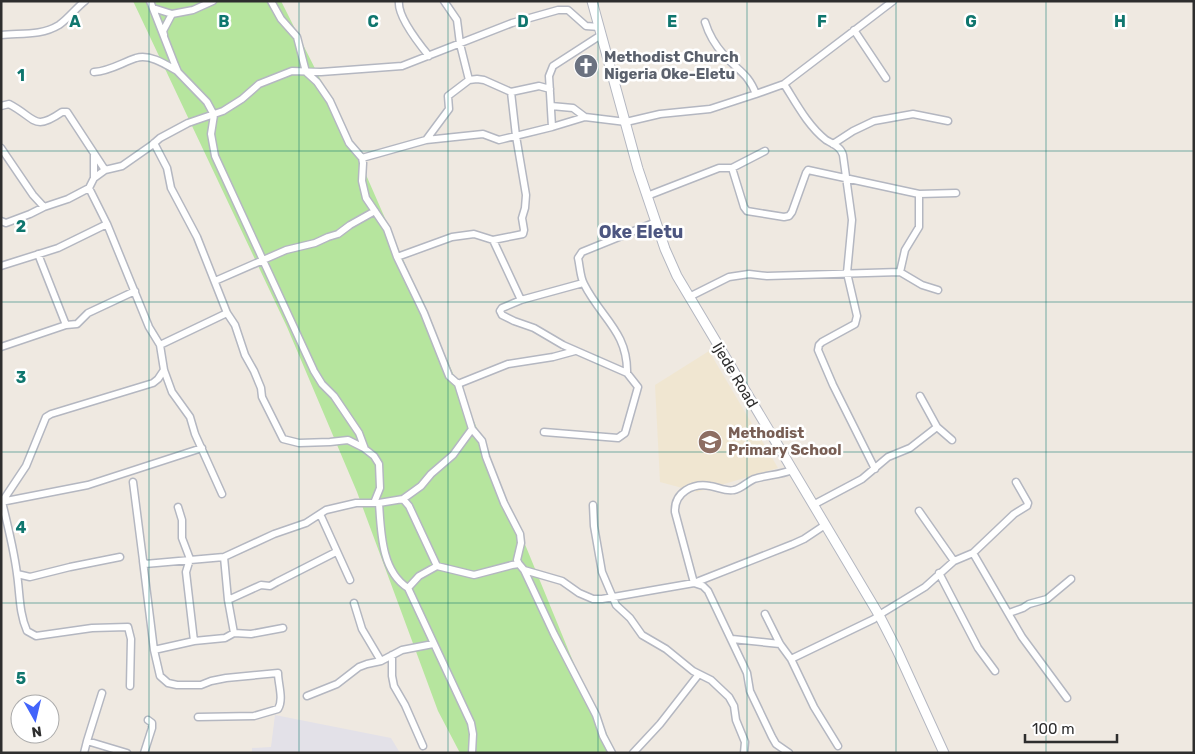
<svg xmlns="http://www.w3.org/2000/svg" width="1195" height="754" viewBox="0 0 1195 754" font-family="Rubik,sans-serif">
<rect width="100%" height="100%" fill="#efe9e1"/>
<path fill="#e3e1e8" d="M275 715 391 738 400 753H252V748L271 747Z"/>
<path fill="#f0e6d1" d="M709 351 778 468 697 492 660 482 655 385Z"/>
<path fill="#b6e59e" d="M133 1H281L349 136 483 442 579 676 616 753H460L438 711 357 492 287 327Z"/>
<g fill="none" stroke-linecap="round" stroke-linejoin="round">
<g stroke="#b4b7c1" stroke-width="9">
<path id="street" d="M150 1 175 65 178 72 207 102 214 115 211 134 215 156 314 371 322 384 334 396 359 433 365 449 374 456 379 464 380 488 374 503
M271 1 281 19 297 37 306 72 317 82 330 101 349 143 362 158 363 163 362 181 366 198 387 229 397 257 424 313 447 371 449 376 458 384 472 429 482 441 486 457 504 503 520 534 521 543 517 560 519 564 524 570 562 581 579 593 593 599H602L694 583 793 544 804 539 825 525
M399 1C397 16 420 45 429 56
M444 1 457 20 460 44 469 80
M153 8 172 14
M705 22C709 35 715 45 724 55 738 71 748 73 756 94
M854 30 886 78
M1 35C21 33 41 36 59 25 68 19 76 8 85 1
M164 35 163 31 172 14 193 10 213 1
M94 72C110 71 121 63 136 58 150 54 165 64 177 71
M784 84C796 103 808 126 826 140 833 144 841 147 843 155L852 220 847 273 857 316 855 324 822 342 819 345 818 350 833 385 875 469
M1 106 9 104C36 118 33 132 62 112H67L105 170
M551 106 573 108 585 117
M552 127 549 76 553 66 601 35
M426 140 449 109 448 96 469 80 477 79 484 80 511 92 539 86 550 89
M154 143 167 168 171 188 197 237 227 313 235 325 245 355 254 371 261 388 262 397 283 439 299 443 330 442 348 440 364 448
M833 144 853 131 874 121 913 114 948 121
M1 148 33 195 44 207
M94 155V178
M362 158 426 140 483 134 499 140 503 139 552 127 585 117 626 122 660 114 710 109 756 94 784 84 893 1
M732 168 744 207 747 211 784 217 789 216 792 212 806 173 808 170 919 194 956 193
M89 188 107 224 149 327 160 345 164 370 172 392 190 417 195 434 222 494
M647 196 719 168H732L765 151
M1 221 6 223 30 214 44 207 68 199 89 188 94 178 105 170 122 166 152 145 160 138 188 123 223 111 242 99 259 84 292 71 321 72 402 66 512 23 558 10H568L586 26 599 27
M493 240 521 300
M38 254 66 325
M397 257 452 237 474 234 493 240 523 234 524 230 522 218 525 208 526 195 516 136 511 92
M1 266 58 248 107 224
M900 272 905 250 919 227V194
M215 281 286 250 315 243 328 237 338 234 350 225 375 211
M689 297 729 277 749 274 767 276 900 272 922 285 938 290
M160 345 227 313
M1 347 66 325 77 324 88 313 135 291
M627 373C628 332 601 318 584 284 580 277 580 266 578 258L582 252 656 222
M458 384 508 364 553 357 575 351
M920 396 937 427 952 440
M544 432 618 438 625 433 638 387 627 373 563 345 534 328 514 321 502 315 500 311 502 308 521 300 583 283
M133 482 143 560 145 564 224 557 274 534 306 523 326 510 356 503H379L403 499 421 486 431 474 453 455 472 429
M403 499 409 506 437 566
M1 502 88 485 202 448
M379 503C381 531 381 571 408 588L471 723 473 734 472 753
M593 505 594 526 602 572 616 605 630 618 642 635 666 649 693 671 711 680 729 697 734 706 736 720 745 742 744 753
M813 505 862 479 888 457 910 448 937 427
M178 507 182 520V538L190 559 186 572 194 641
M919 511 954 561
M320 514 350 580
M973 553 1022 637 1067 698
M224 557 228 600 234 633
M143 561 154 650 160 676 168 683 177 685H201L211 681 226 678 278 673C278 684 284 699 278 709L254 716 198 717
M524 570 554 634 596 715 603 736 612 753
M939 573 978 648 995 671
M17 574 30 577 70 567 120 557
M408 588 419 576 437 566 474 575 512 565 519 564
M228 600 261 585 270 586 277 582 336 552
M354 603 362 629 381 661
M1009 613 1023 608 1029 604 1047 599 1071 579
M765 614 780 644 791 659 814 707 838 746
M732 639 780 644
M154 650 194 641 225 638 234 633 251 634 283 628
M392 655V676L394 686 405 705 423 746
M791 659 874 619 879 615 925 587 954 561 973 553 1014 514 1027 506 1028 503 1016 482
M130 686 131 639 128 627 92 628 36 636 27 631C19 613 20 594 17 574 14 550 8 526 2 502L26 466 46 417 51 414 153 383 158 379 164 370
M307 696 337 684 359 667 367 664 381 661 402 650 433 644
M87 741 102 693
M84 753 87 741 127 753
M144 753 152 728V723L148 720
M633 753 660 724 699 674
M789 753 776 744 772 737 750 691 747 673 708 591 703 586 694 583 675 512C674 492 693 483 710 486 718 487 726 492 734 490 741 489 747 482 754 479 767 475 780 475 792 470"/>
</g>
<g stroke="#b4b7c1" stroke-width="11">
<path id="secondary" d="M592 1 638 169 665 249 677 276 879 615 897 650 944 753"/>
</g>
<use href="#street" stroke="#fff" stroke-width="6"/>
<use href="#secondary" stroke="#fff" stroke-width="9"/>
</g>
<path fill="none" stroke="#0f766e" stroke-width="1" stroke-opacity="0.55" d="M149 1V753M299 1V753M448 1V753M598 1V753M747 1V753M896 1V753M1046 1V753M1 151H1194M1 302H1194M1 452H1194M1 603H1194"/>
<defs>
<g id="church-disc" transform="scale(1.25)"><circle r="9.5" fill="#6b7280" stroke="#fff"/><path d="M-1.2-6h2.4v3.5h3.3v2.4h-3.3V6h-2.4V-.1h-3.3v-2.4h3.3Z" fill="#fff"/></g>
<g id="school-disc" transform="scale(1.25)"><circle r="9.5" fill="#8d6e63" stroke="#fff"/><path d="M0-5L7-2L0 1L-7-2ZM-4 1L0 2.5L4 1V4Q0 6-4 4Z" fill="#fff"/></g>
</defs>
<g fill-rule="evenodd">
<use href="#church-disc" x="586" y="66"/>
<use href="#school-disc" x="710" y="442"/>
</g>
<g text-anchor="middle" stroke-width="5" stroke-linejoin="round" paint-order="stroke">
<g font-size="15" font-weight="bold" fill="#5b616d" stroke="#fff" text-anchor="start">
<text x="604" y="62">Methodist Church<tspan x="604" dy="17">Nigeria Oke-Eletu</tspan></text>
</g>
<g font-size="15" fill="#2e2e2e" stroke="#fff">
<text transform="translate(735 375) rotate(59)" y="5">Ijede Road</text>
</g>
<g font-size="15" font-weight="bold" fill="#785e54" stroke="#fff" text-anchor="start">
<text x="728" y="438">Methodist<tspan x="728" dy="17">Primary School</tspan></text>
</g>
<g font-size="18" font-weight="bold" fill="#4d5680" stroke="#fff">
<text x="641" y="238">Oke Eletu</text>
</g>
</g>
<g font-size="16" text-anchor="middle" font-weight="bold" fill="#0f766e" stroke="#fff" stroke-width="5" stroke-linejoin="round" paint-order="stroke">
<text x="75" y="27">A</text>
<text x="224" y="27">B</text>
<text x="373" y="27">C</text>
<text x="523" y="27">D</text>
<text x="672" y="27">E</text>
<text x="822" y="27">F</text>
<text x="971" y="27">G</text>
<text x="1120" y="27">H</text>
<text x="21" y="81">1</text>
<text x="21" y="232">2</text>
<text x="21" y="383">3</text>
<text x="21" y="533">4</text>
<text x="21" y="684">5</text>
</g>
<rect width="1195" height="754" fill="none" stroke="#2e2e2e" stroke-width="5"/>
<g transform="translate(35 719) rotate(172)"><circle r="24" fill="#ffffff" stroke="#ababab"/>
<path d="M0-4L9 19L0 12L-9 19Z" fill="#4264fb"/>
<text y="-8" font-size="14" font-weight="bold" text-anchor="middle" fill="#2e2e2e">N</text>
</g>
<path d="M1025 734v8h92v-8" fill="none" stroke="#2e2e2e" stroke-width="2.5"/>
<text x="1032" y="734" font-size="15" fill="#2e2e2e" stroke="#ffffff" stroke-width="4" paint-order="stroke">100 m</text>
</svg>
